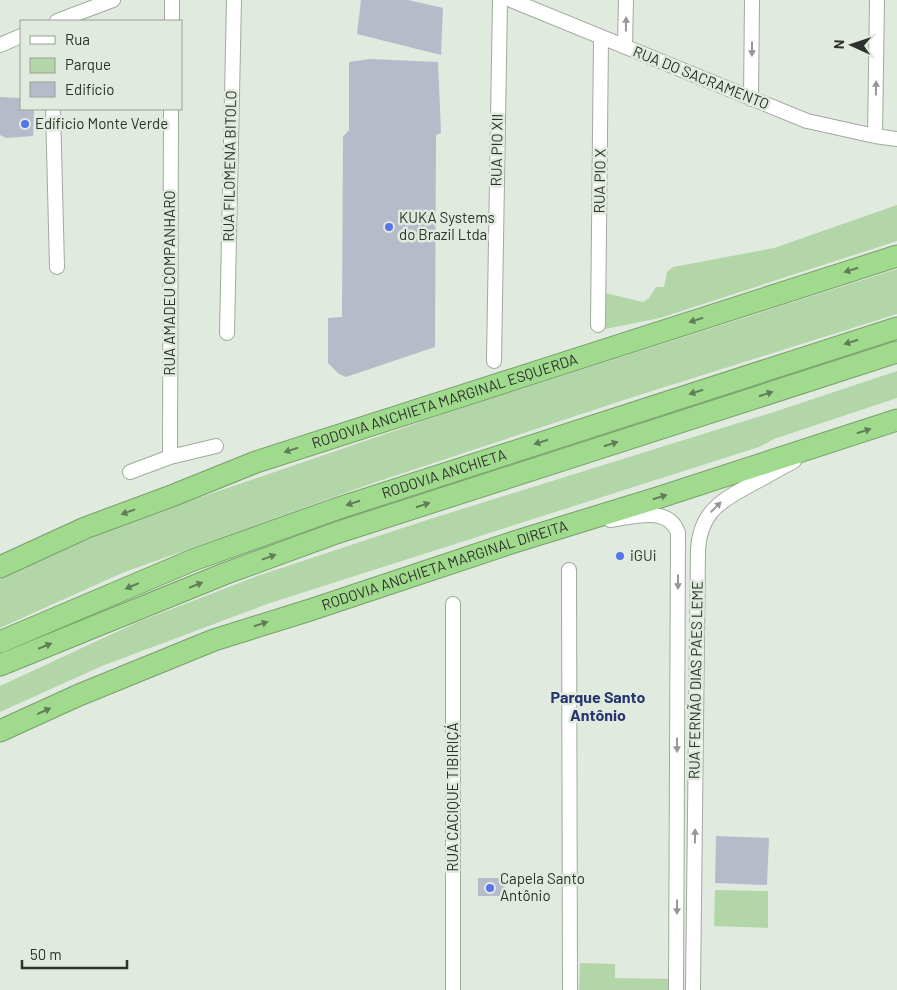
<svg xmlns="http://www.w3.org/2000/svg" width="897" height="990" viewBox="0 0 897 990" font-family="Barlow,sans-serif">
<rect width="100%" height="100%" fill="#e1eade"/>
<path fill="#b3d6a8" d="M897 205V241L660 318 605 329V293L643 302 649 298 656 287H664L667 272 673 267 774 248Z
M897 269V314L630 398 373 483 122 573 0 628V579L46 557 134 520 464 407Z
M897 371V398L774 439 759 447 270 603 102 666 0 712V686L138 622 257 576 430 519 774 412Z
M715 890 768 891V928L714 926Z
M580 963 615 964V978L672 979 671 990H579Z"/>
<path fill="#b6bbc9" d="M361 0H408L443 8 441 55 357 34Z
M370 59 438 62 441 133 436 135 435 347 346 377 339 374 328 363V318L342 317 343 137 349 130V62Z
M0 97 21 98V109H34L33 136 6 138 0 135Z
M716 836 769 838 767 885 715 883Z
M478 878H505V896H478Z"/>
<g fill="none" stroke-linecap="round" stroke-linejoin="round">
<g stroke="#a0aa9e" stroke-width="16">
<path id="minor" d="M511 0 807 121 875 136 897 139
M57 21 113 0
M172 21V0
M0 45 21 36
M625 47 626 0
M751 99 752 0
M53 109 57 267
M875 136 877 0
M598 325 601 38
M227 333 234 0
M494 361 500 0
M170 457 171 109
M130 472 170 457 216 446
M610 520C633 517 669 505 678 533L676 990
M569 570 570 990
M453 990V604
M693 990 698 550C700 513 720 501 750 485 765 477 779 469 794 461"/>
</g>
<g stroke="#789f6b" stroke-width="23">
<g id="highway">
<path id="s1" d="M0 567 85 528 174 495 256 462 897 256"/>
<path id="s2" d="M0 642 193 560 336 509 897 328"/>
<path d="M0 665 224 574 336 533 897 352"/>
<path id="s3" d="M0 731 79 695 214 640 310 610 514 542 657 498 897 420"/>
</g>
</g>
<use href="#minor" stroke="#fff" stroke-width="14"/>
<use href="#highway" stroke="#a0da8d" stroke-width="21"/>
</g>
<defs><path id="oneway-solid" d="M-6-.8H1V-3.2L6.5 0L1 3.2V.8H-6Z" transform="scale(1.25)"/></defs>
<g fill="#969896">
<use href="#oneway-solid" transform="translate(626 24) rotate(-89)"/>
<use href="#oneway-solid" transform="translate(752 49) rotate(90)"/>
<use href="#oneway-solid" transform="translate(876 88) rotate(-89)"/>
<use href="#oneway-solid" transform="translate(716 507) rotate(-44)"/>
<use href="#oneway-solid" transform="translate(678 582) rotate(90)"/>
<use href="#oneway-solid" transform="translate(677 745) rotate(90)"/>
<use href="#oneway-solid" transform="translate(695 836) rotate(-89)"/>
<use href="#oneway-solid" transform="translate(677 907) rotate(90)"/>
</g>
<g fill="#617d58">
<use href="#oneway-solid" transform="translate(851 270) rotate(162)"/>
<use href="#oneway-solid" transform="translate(696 320) rotate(162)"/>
<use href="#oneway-solid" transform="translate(851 342) rotate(162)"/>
<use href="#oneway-solid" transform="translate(696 392) rotate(162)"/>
<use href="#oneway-solid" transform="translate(766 394) rotate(-18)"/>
<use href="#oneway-solid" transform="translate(864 431) rotate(-18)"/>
<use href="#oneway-solid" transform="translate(541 442) rotate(162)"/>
<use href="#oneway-solid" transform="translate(611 444) rotate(-18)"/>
<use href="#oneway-solid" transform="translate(291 450) rotate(162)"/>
<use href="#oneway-solid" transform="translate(660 497) rotate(-17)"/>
<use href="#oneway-solid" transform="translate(353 503) rotate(162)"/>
<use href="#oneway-solid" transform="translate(423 505) rotate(-18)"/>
<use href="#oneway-solid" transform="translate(128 512) rotate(160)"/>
<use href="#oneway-solid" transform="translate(269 557) rotate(-20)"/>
<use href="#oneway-solid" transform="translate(196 585) rotate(-22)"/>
<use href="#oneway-solid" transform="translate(132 586) rotate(157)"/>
<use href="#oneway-solid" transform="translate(261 624) rotate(-18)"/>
<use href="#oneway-solid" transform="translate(45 646) rotate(-22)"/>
<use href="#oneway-solid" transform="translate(44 711) rotate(-24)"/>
</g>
<g fill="#5675ea" stroke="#e1eade" stroke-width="2">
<circle cx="25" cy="124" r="5"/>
<circle cx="389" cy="227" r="5"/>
<circle cx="620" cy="556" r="5"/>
<circle cx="490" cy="888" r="5"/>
</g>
<g text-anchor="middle" stroke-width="5" stroke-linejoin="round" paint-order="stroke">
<g font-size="15" fill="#2e312d" stroke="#e1eade">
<text transform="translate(701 78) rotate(22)" y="5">RUA DO SACRAMENTO</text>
<text transform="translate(497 150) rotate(-89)" y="5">RUA PIO XII</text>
<text transform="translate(230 166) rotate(-89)" y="5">RUA FILOMENA BITOLO</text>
<text transform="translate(600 181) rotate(-89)" y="5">RUA PIO X</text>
<text transform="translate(170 283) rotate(-90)" y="5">RUA AMADEU COMPANHARO</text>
<text dy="5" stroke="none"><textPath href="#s1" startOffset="475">RODOVIA ANCHIETA MARGINAL ESQUERDA</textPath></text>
<text dy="5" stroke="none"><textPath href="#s2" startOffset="475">RODOVIA ANCHIETA</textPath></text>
<text dy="5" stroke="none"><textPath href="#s3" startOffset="475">RODOVIA ANCHIETA MARGINAL DIREITA</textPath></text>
<text transform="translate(696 680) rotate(-89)" y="5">RUA FERNÃO DIAS PAES LEME</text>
<text transform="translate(453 797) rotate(-90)" y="5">RUA CACIQUE TIBIRIÇÁ</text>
</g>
<g font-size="15" fill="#2e312d" stroke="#e1eade" text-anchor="start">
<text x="35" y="129">Edíficio Monte Verde</text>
<text x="399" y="223">KUKA Systems<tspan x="399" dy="17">do Brazil Ltda</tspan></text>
<text x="630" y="561">iGUi</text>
<text x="500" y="884">Capela Santo<tspan x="500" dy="17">Antônio</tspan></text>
</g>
<g font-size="16" font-weight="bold" fill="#25356d" stroke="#e1eade">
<text x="598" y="703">Parque Santo<tspan x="598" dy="18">Antônio</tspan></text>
</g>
</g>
<rect x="20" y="20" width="162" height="90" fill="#e1eade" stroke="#99a097"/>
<rect x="30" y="36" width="25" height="8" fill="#ffffff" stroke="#99a097"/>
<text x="65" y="45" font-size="15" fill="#2e312d">Rua</text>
<rect x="30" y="58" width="25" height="15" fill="#b3d6a8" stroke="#99a097"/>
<text x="65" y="70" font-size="15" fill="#2e312d">Parque</text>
<rect x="30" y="82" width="25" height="15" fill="#b6bbc9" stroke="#99a097"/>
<text x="65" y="95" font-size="15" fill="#2e312d">Edifício</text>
<g transform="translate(852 45) rotate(273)" stroke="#e1eade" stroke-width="4" paint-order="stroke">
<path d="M0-4L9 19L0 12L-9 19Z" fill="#2e312d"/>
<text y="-8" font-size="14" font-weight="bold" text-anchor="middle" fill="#2e312d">N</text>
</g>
<path d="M22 960v8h105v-8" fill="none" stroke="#2e312d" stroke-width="2.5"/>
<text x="30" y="960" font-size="15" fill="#2e312d" stroke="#e1eade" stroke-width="4" paint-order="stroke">50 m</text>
</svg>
